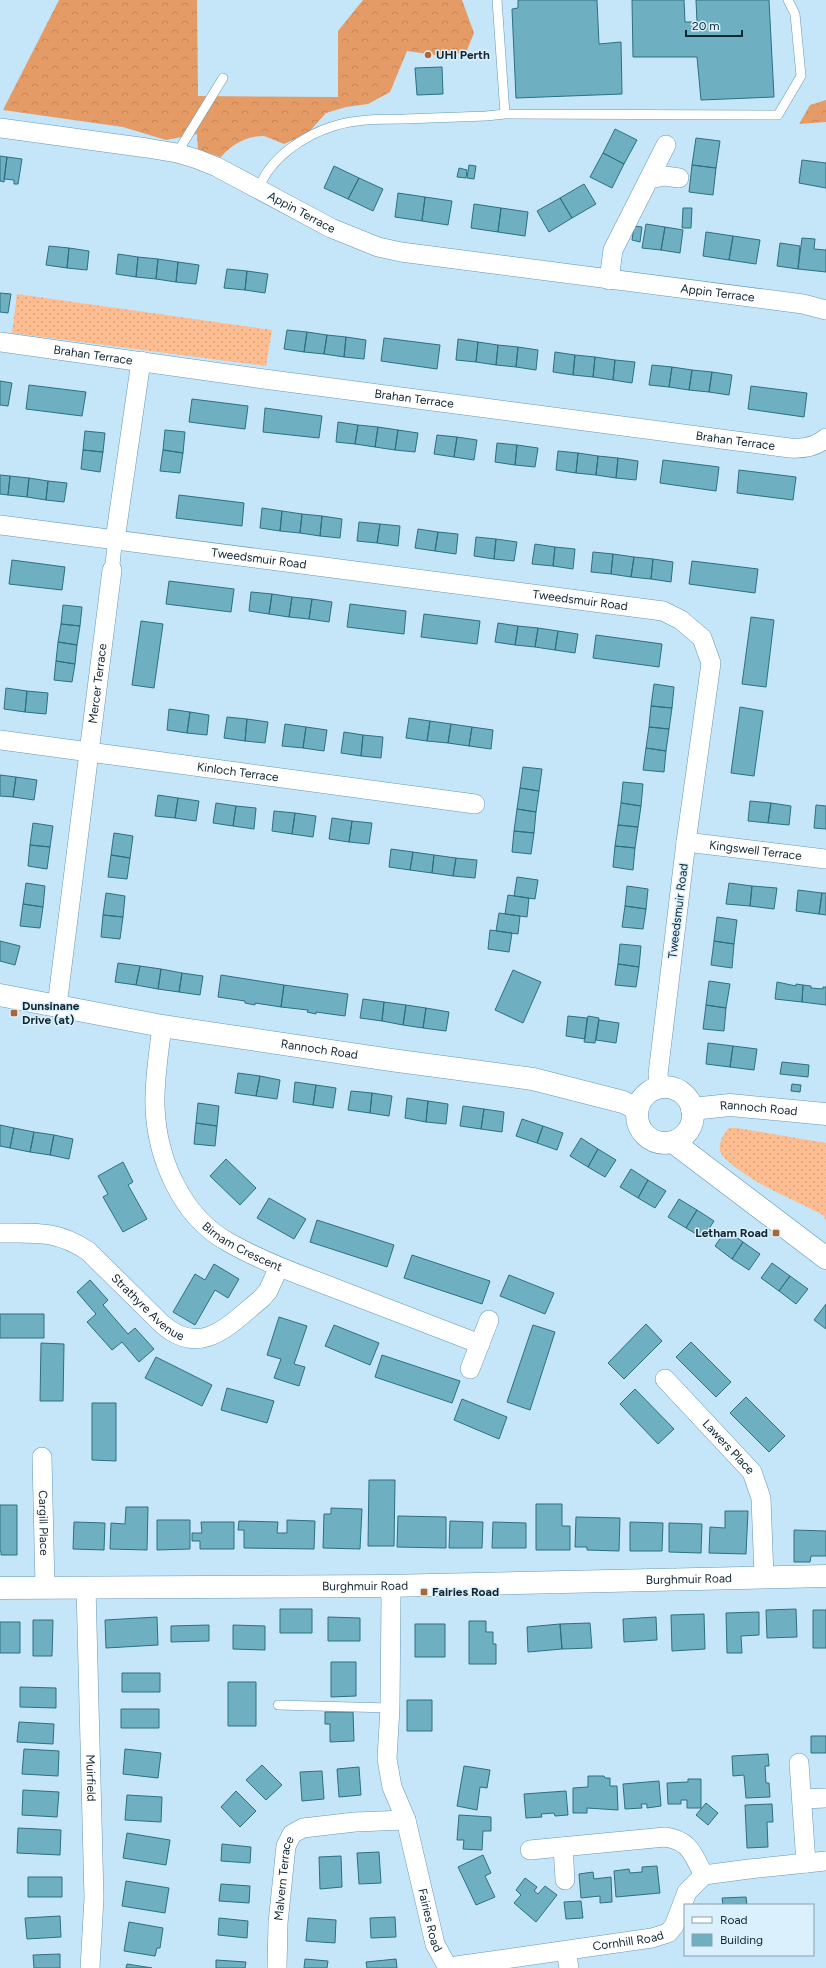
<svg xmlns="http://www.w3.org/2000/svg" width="826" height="1968" viewBox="0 0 826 1968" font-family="Figtree,sans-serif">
<defs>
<pattern id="grass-dots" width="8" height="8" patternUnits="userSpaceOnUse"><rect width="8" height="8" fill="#fdbd90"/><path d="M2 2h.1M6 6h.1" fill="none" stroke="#d8a27d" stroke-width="1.8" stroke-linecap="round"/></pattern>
<pattern id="forest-crowns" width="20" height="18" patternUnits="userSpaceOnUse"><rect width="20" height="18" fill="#e59b66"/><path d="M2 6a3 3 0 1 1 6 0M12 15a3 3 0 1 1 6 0" fill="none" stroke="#c38559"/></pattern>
</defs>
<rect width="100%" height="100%" fill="#c5e5f8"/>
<path fill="url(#grass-dots)" d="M17 294 272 330 266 366 12 333Z
M729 1128H737L826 1143V1221L823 1215C791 1198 757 1186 729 1162 726 1159 723 1157 721 1153 717 1145 723 1134 729 1128Z"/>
<path fill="url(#forest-crowns)" d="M59 0H197L198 96 338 97V31L363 0H462L474 33 467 50 449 57 407 51 390 92 368 104 346 107 326 113 308 133 284 144C278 142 269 137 263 136 246 136 231 145 221 157L198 150 197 134 166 140 123 127 3 110Z
M826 100V122L799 124 810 105Z"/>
<path fill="#6eb0c1" stroke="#2c707f" d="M518 0H597L599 44 621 42 622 94 516 98 512 9 518 8Z
M632 0H684L685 22H697L696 0H769L774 97 701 100 697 57H633Z
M442 67 443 94 417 95 415 68Z
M615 129 637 140 624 164 603 153Z
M696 138 720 141 716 168 692 165Z
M603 153 624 164 612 188 590 177Z
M0 156 7 157 4 182 0 181Z
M7 157 22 159 18 184H14V180L4 179Z
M802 160 826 163V188L799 183Z
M469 165 476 166 474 179 467 178Z
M692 165 716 168 713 195 689 192Z
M334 166 359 178 348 199 324 188Z
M459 168 467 170 466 178 457 177Z
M359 178 383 189 373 211 348 199Z
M584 184 596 204 572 218 560 198Z
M398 193 425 197 422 221 395 217Z
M425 197 452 201 448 225 422 221Z
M560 198 572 218 549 232 537 211Z
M474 204 501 208 498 232 471 228Z
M501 208 528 212 525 236 498 232Z
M683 208H692L691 228H682Z
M646 224 665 227 661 250 642 248Z
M634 226 642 227 640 242 632 240Z
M665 227 683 230 680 253 661 250Z
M706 232 733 236 729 260 703 256Z
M733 236 760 240 756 264 729 260Z
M802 238 815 239 814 249 826 250V272L798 269Z
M780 243 800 246 798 269 777 266Z
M49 246 69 248 67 268 46 265Z
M69 248 89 251 87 270 67 268Z
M118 254 138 257 136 277 116 274Z
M138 257 158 259 156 279 136 277Z
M158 259 178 262 176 282 156 279Z
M178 262 199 265 196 284 176 282Z
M227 269 247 271 245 290 224 288Z
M247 271 268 274 265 293 245 290Z
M0 293 11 294 8 313 0 312Z
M287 330 307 332 304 352 284 349Z
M307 332 327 335 324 354 304 352Z
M327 335 346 337 344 357 324 354Z
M346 337 366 340 364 359 344 357Z
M384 338 440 345 437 369 381 361Z
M458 339 478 342 476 362 456 360Z
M478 342 498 345 496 365 476 362Z
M498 345 518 347 516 367 496 365Z
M518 347 538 350 536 370 516 367Z
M555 352 575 355 573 375 553 372Z
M575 355 595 357 593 377 573 375Z
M595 357 615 360 613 380 593 377Z
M615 360 635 362 632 383 613 380Z
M652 365 672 367 669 387 649 385Z
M672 367 692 370 689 390 669 387Z
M692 370 712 372 709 392 689 390Z
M712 372 732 375 729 395 709 392Z
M0 381 12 383 8 406 0 405Z
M29 385 86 392 82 416 26 409Z
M751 386 807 393 804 417 748 409Z
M192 399 248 406 245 429 189 422Z
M265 408 322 416 319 438 263 432Z
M338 422 358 425 355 444 336 442Z
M358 425 378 427 375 447 355 444Z
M378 427 398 430 395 450 375 447Z
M165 430 185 432 183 453 163 450Z
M398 430 418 433 415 452 395 450Z
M85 431 105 433 103 452 83 450Z
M437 435 457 437 454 457 434 454Z
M457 437 477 440 474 460 454 457Z
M497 443 517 445 515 465 495 462Z
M517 445 538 448 535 467 515 465Z
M83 450 103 452 100 472 81 469Z
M163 450 183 453 180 473 160 471Z
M558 451 578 453 576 473 556 470Z
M578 453 598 456 596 475 576 473Z
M598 456 618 458 616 478 596 475Z
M618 458 638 461 636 480 616 478Z
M663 460 719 467 716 491 660 483Z
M739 470 796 477 793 500 737 493Z
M0 475 10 476 8 495 0 494Z
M10 476 29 478 27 497 8 495Z
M29 478 48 481 46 500 27 497Z
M48 481 67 483 64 502 46 500Z
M179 495 244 503 242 526 176 518Z
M262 508 282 511 280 531 260 528Z
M282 511 302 514 300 533 280 531Z
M302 514 322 516 320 536 300 533Z
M322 516 342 519 340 538 320 536Z
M359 522 380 524 377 543 357 541Z
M380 524 400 526 398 546 377 543Z
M418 529 438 532 435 551 415 548Z
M438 532 458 534 456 554 435 551Z
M476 537 496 539 494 559 474 556Z
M496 539 517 542 514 561 494 559Z
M535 544 555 547 553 566 532 564Z
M555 547 575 549 573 569 553 566Z
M593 552 613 554 611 574 591 572Z
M613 554 634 557 631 577 611 574Z
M634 557 653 559 651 579 631 577Z
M653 559 673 562 671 582 651 579Z
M12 560 65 567 62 590 9 584Z
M692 561 758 569 755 593 689 584Z
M169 581 234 589 231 612 166 604Z
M251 592 272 594 269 614 249 611Z
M272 594 292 597 289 617 269 614Z
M292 597 312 599 309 619 289 617Z
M312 599 332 602 329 622 309 619Z
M350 604 406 611 404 634 347 627Z
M63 605 82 607 80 626 61 624Z
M424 614 480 621 477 644 421 637Z
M751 617 774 620 766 687 742 684Z
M141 621 163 624 154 688 132 685Z
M498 623 518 626 515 645 495 642Z
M61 624 80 626 77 645 58 642Z
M518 626 538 628 535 647 515 645Z
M538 628 558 631 555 650 535 647Z
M558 631 578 634 575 653 555 650Z
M596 635 662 644 659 667 593 658Z
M58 642 77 645 75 664 56 661Z
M56 661 75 664 72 682 54 680Z
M654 684 674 687 672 708 651 706Z
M6 688 27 691 25 712 4 709Z
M27 691 48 693 46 714 25 712Z
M651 706 672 708 669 729 649 727Z
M740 707 763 711 754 776 731 773Z
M169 709 190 712 187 733 167 730Z
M190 712 209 715 207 735 187 733Z
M227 717 247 719 245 741 224 738Z
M409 718 430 721 427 741 406 738Z
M247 719 268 722 265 743 245 741Z
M430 721 451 724 448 743 427 741Z
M285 724 306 727 303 748 282 746Z
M451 724 472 727 469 746 448 743Z
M306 727 327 730 324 751 303 748Z
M472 727 493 730 491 749 469 746Z
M649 727 669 729 666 751 646 748Z
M344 732 363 735 361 756 341 753Z
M363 735 383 737 381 758 361 756Z
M646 748 666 751 664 772 643 770Z
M523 767 542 769 539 791 520 788Z
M0 775 16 777 13 797 0 796Z
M16 777 37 780 34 800 13 797Z
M623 782 643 784 641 806 621 803Z
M520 788 539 791 536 812 517 809Z
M158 795 178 798 175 818 155 816Z
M178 798 199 801 196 821 175 818Z
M750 801 771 803 768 823 748 821Z
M216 803 236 806 233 826 213 823Z
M621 803 641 806 638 827 618 825Z
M771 803 791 806 789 825 768 823Z
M816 805 826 806V829L814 828Z
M236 806 256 808 254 829 233 826Z
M517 809 536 812 534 833 514 831Z
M274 811 295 813 292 834 272 831Z
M295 813 316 816 313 837 292 834Z
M332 818 352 821 349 842 329 839Z
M352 821 372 823 369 844 349 842Z
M33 823 53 826 50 847 30 845Z
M618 825 638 827 635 848 615 846Z
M514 831 534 833 531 854 512 852Z
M114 833 133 836 130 858 111 855Z
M30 845 50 847 47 869 28 866Z
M615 846 635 848 633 870 613 867Z
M391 849 413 852 410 870 389 867Z
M413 852 434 855 432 873 410 870Z
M111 855 130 858 127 879 108 877Z
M434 855 456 858 453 876 432 873Z
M456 858 477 860 475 878 453 876Z
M517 877 538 880 535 899 514 896Z
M26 883 45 886 43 907 23 904Z
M729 883 752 886 750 906 726 904Z
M627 886 648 889 646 909 625 906Z
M752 886 777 888 774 909 750 906Z
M798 890 822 893 819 914 796 911Z
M106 893 125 896 123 917 103 915Z
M822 893H826V915L819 914Z
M508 895 529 898 527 917 505 914Z
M23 904 43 907 40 928 20 926Z
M625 906 646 909 643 929 622 927Z
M499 913 520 916 518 934 496 931Z
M103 915 123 917 120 939 101 937Z
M717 917 737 920 734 944 714 941Z
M490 930 512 933 509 952 488 949Z
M0 941 20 946 15 965 0 961Z
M714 941 734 944 732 968 711 965Z
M620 944 641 946 639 967 618 964Z
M118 963 140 966 136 985 115 982Z
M618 964 639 967 636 987 615 985Z
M140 966 161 969 158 989 136 985Z
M161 969 182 973 179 992 158 989Z
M513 970 541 982 523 1023 495 1010Z
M182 973 203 976 200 995 179 992Z
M221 975 284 985 281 1007 255 1003V1005L245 1003V1001L218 997Z
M709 981 730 984 726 1008 706 1005Z
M777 982 796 986V984L803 985 802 1002 775 999Z
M284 985 348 994 345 1016 316 1012V1014L307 1012 308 1010 281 1007Z
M803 985 811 986V988L823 989V987H826V1005L802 1002Z
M363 999 384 1002 382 1021 360 1018Z
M384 1002 406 1005 403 1025 382 1021Z
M406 1005 426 1008 423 1028 403 1025Z
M706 1005 726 1008 724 1031 703 1029Z
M426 1008 449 1012 446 1031 423 1028Z
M568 1016 587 1018 585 1039 566 1036Z
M588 1016 599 1018 595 1043 584 1042Z
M599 1020 619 1023 616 1043 596 1040Z
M708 1043 733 1046 730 1067 706 1064Z
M733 1046 757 1049 754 1070 730 1067Z
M782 1062 809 1065 808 1077 780 1074Z
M238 1073 260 1076 256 1096 235 1093Z
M260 1076 280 1080 277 1099 256 1096Z
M295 1082 316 1085 313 1105 293 1102Z
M792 1084 801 1085 800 1092 791 1091Z
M316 1085 336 1088 333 1108 313 1105Z
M351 1091 372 1093 370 1113 348 1110Z
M372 1093 392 1096 389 1116 370 1113Z
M407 1098 428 1101 426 1122 405 1118Z
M428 1101 448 1104 446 1124 426 1122Z
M198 1103 219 1106 217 1126 196 1123Z
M463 1106 484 1109 481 1129 460 1126Z
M484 1109 504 1112 502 1132 481 1129Z
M522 1119 543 1126 537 1143 516 1136Z
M196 1123 217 1126 215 1146 194 1144Z
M0 1125 14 1128 10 1148 0 1146Z
M543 1126 563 1133 557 1150 537 1143Z
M14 1128 34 1132 30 1152 10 1148Z
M34 1132 54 1135 50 1155 30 1152Z
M54 1135 73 1139 69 1159 50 1155Z
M581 1138 598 1149 588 1167 570 1156Z
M598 1149 616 1160 605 1177 588 1167Z
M226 1159 256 1188 240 1205 210 1176Z
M123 1162 133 1182 128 1185 147 1219 123 1232 103 1197 108 1194 98 1176Z
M631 1169 648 1180 638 1198 620 1187Z
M648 1180 666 1191 655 1208 638 1198Z
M269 1198 306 1219 294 1239 257 1218Z
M679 1199 697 1210 686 1228 668 1217Z
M697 1210 714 1221 703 1238 686 1228Z
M317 1220 394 1245 387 1267 310 1242Z
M726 1230 743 1242 732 1259 715 1246Z
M743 1242 760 1254 749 1270 732 1259Z
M412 1255 490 1281 482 1304 404 1278Z
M772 1263 790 1276 779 1291 761 1278Z
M214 1264 239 1279 228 1298 215 1290 195 1325 173 1312 195 1274 205 1280Z
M509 1275 554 1293 545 1314 500 1296Z
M790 1276 808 1289 796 1304 779 1291Z
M90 1280 108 1300 103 1305 128 1334 135 1328 154 1349 139 1362 122 1342 112 1350 87 1322 96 1314 77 1292Z
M826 1304V1329L814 1320Z
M0 1314H44V1338H0Z
M279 1317 307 1326 294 1364 305 1367 299 1386 274 1378 281 1359 267 1355Z
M646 1324 662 1341 624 1379 608 1363Z
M334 1325 379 1343 370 1365 325 1346Z
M533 1325 555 1332 530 1410 507 1402Z
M691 1342 731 1382 716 1397 676 1357Z
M41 1343 64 1344 63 1401H40Z
M382 1355 460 1381 452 1403 375 1377Z
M156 1357 212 1385 202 1406 145 1378Z
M227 1388 274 1401 267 1423 221 1410Z
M635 1389 674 1429 658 1444 620 1404Z
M746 1397 785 1436 769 1452 730 1413Z
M462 1399 507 1417 499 1439 454 1420Z
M92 1403H116V1461L92 1460Z
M369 1480H395L394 1546H368Z
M536 1504H562V1526H570V1550H536Z
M0 1505H17V1555H1V1551H0Z
M126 1507H148L147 1550 110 1549 111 1523 125 1524Z
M331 1508 362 1509 360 1549 323 1548 324 1514H331Z
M725 1511H748L746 1554 709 1553 710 1527 725 1528Z
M398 1516 446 1517V1548L397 1547Z
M576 1517 620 1518 619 1551 587 1550V1547H575Z
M157 1520H190V1549L157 1550Z
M287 1520 315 1521 314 1549 244 1548V1530H238L239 1521 278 1522 277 1533H287Z
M450 1521 483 1522 482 1548H449Z
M74 1522 105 1523 104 1550 73 1549Z
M201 1522H234V1549H200V1541H192V1533H202Z
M493 1522 526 1523V1548H492Z
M630 1522 663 1523 662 1551H630Z
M669 1523 702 1524 701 1553 669 1552Z
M794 1530 826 1531V1556H811L810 1562H794Z
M280 1609H312V1633H280Z
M796 1609 797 1637 767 1638 766 1610Z
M813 1610H826V1648H813Z
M759 1612V1635L741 1636 742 1653H727L726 1613Z
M704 1614 705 1649 672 1651 671 1615Z
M157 1617 158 1645 106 1648 105 1620Z
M328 1617 360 1618V1641H328Z
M656 1617 657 1640 624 1642 623 1619Z
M33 1620H53L52 1656H33Z
M469 1621H486V1632H493V1644H496V1664H469Z
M0 1622H20V1653H0Z
M590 1623 592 1648 562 1649 560 1624Z
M415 1624H445V1657H415Z
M560 1624 562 1649 528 1652 527 1627Z
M209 1625V1641L171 1642V1626Z
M233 1625 265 1626V1650L233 1649Z
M331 1662H356V1696L331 1697Z
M122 1673H160V1692H122Z
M228 1682H256V1726H228Z
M20 1687 56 1688V1708L20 1707Z
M407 1700H432V1731H407Z
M121 1709H159V1728H121Z
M325 1712H353L354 1741 330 1742V1724H325Z
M19 1722 54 1724 53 1744 17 1742Z
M811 1736H826V1753H811Z
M24 1749 59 1751 58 1776 22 1774Z
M125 1749 161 1753 158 1778 123 1774Z
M768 1754 769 1766H765L766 1783H769L770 1797 746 1798 744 1775 733 1776 732 1756Z
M262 1765 282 1785 266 1800 246 1780Z
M464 1766 490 1770 487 1788 480 1787 477 1810 457 1806Z
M359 1767 361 1795 339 1797 337 1769Z
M322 1771 324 1799 302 1801 300 1772Z
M588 1776H604L605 1778H610V1786H617L618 1810 587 1808V1813H573V1788L588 1787Z
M688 1779H701V1808H687V1800H681V1804H668L667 1783 688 1782Z
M659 1781 661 1806 647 1808V1804H641L642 1808 625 1809 623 1784Z
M23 1790 59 1792 57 1817 22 1815Z
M236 1791 256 1811 240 1827 221 1807Z
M566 1791 568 1815 555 1816 554 1813 541 1814 542 1817 526 1818 524 1794Z
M127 1795 162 1797 161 1822 125 1820Z
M706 1803 718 1813 708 1825 696 1815Z
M772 1804 773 1822H767L768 1847 747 1848 745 1805Z
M459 1815 491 1817V1831H483L482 1850 463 1849 464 1840H457Z
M18 1828 61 1830 60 1855 17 1853Z
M127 1833 170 1840 166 1865 123 1858Z
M222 1844 251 1847 250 1863 221 1861Z
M379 1852 381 1883 359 1884 357 1853Z
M483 1855 491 1873 485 1876 495 1897 476 1905 458 1867Z
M341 1856 342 1887 320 1889 319 1857Z
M657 1866 660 1893 616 1897 614 1871 629 1869 630 1873 642 1872V1867Z
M593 1872 594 1879 611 1877 612 1902 600 1903V1896L581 1898 579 1874Z
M28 1877H62V1897H28Z
M525 1878 537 1887 534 1891 538 1894 545 1886 557 1895 536 1922 514 1903 521 1895 516 1890Z
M126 1881 169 1888 165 1913 122 1906Z
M221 1884 250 1886 249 1903 219 1901Z
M746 1897 747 1905H723L722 1898Z
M581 1901 583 1918 566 1919 564 1902Z
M60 1916 61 1937 27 1939 25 1918Z
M395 1917 396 1937 371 1938 370 1918Z
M219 1918 248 1921 247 1938 218 1935Z
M308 1918 336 1920 335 1943 306 1941Z
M129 1922 163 1928 160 1948H157L155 1956 124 1951Z
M60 1954V1968H34L33 1955Z
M305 1959 328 1961 327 1968H304Z
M396 1959 397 1968H367L366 1962Z
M216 1960 246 1962 245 1968H216Z
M127 1964 152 1968H126Z"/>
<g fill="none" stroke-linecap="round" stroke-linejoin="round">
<g stroke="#6598b7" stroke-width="10">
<path id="service" d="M497 0 505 114
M177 153 223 78
M259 188C270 158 304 135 334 126 356 119 381 119 404 119 431 118 459 117 486 116L505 114 778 115 801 76 795 14 788 0
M278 1705 390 1708"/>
</g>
<g stroke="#6598b7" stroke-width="15">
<path id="pedestrian" d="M112 570 115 540"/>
</g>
<g stroke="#6598b7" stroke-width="20">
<g id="minor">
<path id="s1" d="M0 128 147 148 177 153 197 159 217 167 331 228 378 247 401 252 803 304 826 310"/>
<path d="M649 179 665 176 679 178"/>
<path d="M609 280 613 250 666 145"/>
<path id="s2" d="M0 342 264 379 790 448C803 449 816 447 826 438"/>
<path id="s3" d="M0 525 663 611 681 620 702 638 711 663 686 842 658 1074 660 1087"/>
<path d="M115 540 141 361"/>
<path id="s4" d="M0 740 475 804"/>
<path id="s5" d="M686 842 826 859"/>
<path id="s6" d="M57 1006 112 570"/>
<path id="s7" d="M162 1026C159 1052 154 1080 155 1107 157 1158 181 1216 228 1242 256 1258 286 1270 316 1281 371 1302 425 1323 480 1344"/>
<path id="s8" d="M0 1233C36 1233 56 1230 88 1251L162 1324C202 1359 230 1324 262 1298L268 1291 279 1267"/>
<path d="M470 1369 489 1320"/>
<path id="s9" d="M665 1379 752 1472 761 1498 764 1577"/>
<path id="s10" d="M42 1457 45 1588"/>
<path id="s11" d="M387 1586 391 1597 390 1708 387 1759 392 1787 406 1820 435 1944 448 1968"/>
<path id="s12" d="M86 1587 94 1898 90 1968"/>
<path d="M799 1763 806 1863"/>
<path d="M802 1799 826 1798"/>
<path d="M563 1847 565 1880"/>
<path d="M530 1850 665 1837C691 1841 692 1854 704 1875"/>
<path d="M566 1951 569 1968"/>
<path id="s13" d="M449 1967 652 1938 668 1933 674 1926 687 1892 704 1875 749 1869 826 1861"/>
<path id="s14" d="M277 1968 278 1923 286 1846 292 1834 303 1828 355 1822 406 1820"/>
</g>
</g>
<g stroke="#6598b7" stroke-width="23">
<g id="tertiary">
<path id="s15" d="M0 995 162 1026 391 1060 533 1079 623 1102 637 1109"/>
<circle cx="665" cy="1115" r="28"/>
<path id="s16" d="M692 1109 730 1105 826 1114"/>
<path d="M673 1142 826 1258"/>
<path id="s17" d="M0 1588 387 1586 826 1576"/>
</g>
</g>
<use href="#service" stroke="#fff" stroke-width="9"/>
<use href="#pedestrian" stroke="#fff" stroke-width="14"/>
<use href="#minor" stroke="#fff" stroke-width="19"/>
<use href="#tertiary" stroke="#fff" stroke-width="22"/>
</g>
<g fill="#ab6835" stroke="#dbf0fd" stroke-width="1.5">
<circle cx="428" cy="55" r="4"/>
<rect x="10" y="1009" width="8" height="8" rx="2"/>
<rect x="772" y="1229" width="8" height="8" rx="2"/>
<rect x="420" y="1588" width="8" height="8" rx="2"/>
</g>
<g text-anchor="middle" stroke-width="3" stroke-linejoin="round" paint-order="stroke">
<g font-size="12" font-weight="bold" fill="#102632" stroke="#dbf0fd" text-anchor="start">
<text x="436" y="59">UHI Perth</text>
<text x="22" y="1010">Dunsinane<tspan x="22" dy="14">Drive (at)</tspan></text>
<text x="768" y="1237" text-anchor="end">Letham Road</text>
<text x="432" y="1596">Fairies Road</text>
</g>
<g font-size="12" fill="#102632" stroke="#dbf0fd">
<text dy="4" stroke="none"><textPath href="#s1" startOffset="317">Appin Terrace</textPath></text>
<text dy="4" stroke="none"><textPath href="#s1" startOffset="744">Appin Terrace</textPath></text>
<text dy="4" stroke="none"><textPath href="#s2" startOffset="94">Brahan Terrace</textPath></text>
<text dy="4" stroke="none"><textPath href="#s2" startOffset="418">Brahan Terrace</textPath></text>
<text dy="4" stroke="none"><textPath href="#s2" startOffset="742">Brahan Terrace</textPath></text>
<text dy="4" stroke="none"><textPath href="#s3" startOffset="261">Tweedsmuir Road</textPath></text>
<text dy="4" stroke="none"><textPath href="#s3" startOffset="585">Tweedsmuir Road</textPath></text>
<text dy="4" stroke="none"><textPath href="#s6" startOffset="325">Mercer Terrace</textPath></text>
<text dy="4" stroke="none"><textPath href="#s4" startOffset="240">Kinloch Terrace</textPath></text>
<text dy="4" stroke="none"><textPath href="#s5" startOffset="70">Kingswell Terrace</textPath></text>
<text transform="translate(678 911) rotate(-83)" y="4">Tweedsmuir Road</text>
<text dy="4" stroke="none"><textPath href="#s15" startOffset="324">Rannoch Road</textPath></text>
<text dy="4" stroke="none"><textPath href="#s16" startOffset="67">Rannoch Road</textPath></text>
<text dy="4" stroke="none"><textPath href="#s7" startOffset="256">Birnam Crescent</textPath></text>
<text dy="4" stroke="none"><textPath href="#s8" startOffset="174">Strathyre Avenue</textPath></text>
<text dy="4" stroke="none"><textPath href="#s9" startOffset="93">Lawers Place</textPath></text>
<text dy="4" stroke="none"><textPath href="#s10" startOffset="66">Cargill Place</textPath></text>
<text dy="4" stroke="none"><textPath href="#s17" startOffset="689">Burghmuir Road</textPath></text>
<text dy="4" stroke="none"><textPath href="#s17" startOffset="365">Burghmuir Road</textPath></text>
<text dy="4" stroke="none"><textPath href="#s12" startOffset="191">Muirfield</textPath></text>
<text dy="4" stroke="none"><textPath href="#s14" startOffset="90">Malvern Terrace</textPath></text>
<text dy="4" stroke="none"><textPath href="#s11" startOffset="341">Fairies Road</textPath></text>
<text dy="4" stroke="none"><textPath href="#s13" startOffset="181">Cornhill Road</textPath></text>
</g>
</g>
<rect x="684" y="1904" width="130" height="52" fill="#dbf0fd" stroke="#8a9fac"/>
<rect x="692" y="1917" width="20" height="6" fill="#ffffff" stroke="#8a9fac"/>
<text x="720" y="1924" font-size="12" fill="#102632">Road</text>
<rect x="692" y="1934" width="20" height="12" fill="#6eb0c1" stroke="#8a9fac"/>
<text x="720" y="1944" font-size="12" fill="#102632">Building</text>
<path d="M686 30v6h56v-6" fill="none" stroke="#102632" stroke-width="2"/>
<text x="692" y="30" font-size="12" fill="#102632" stroke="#dbf0fd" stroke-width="3" paint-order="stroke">20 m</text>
</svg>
